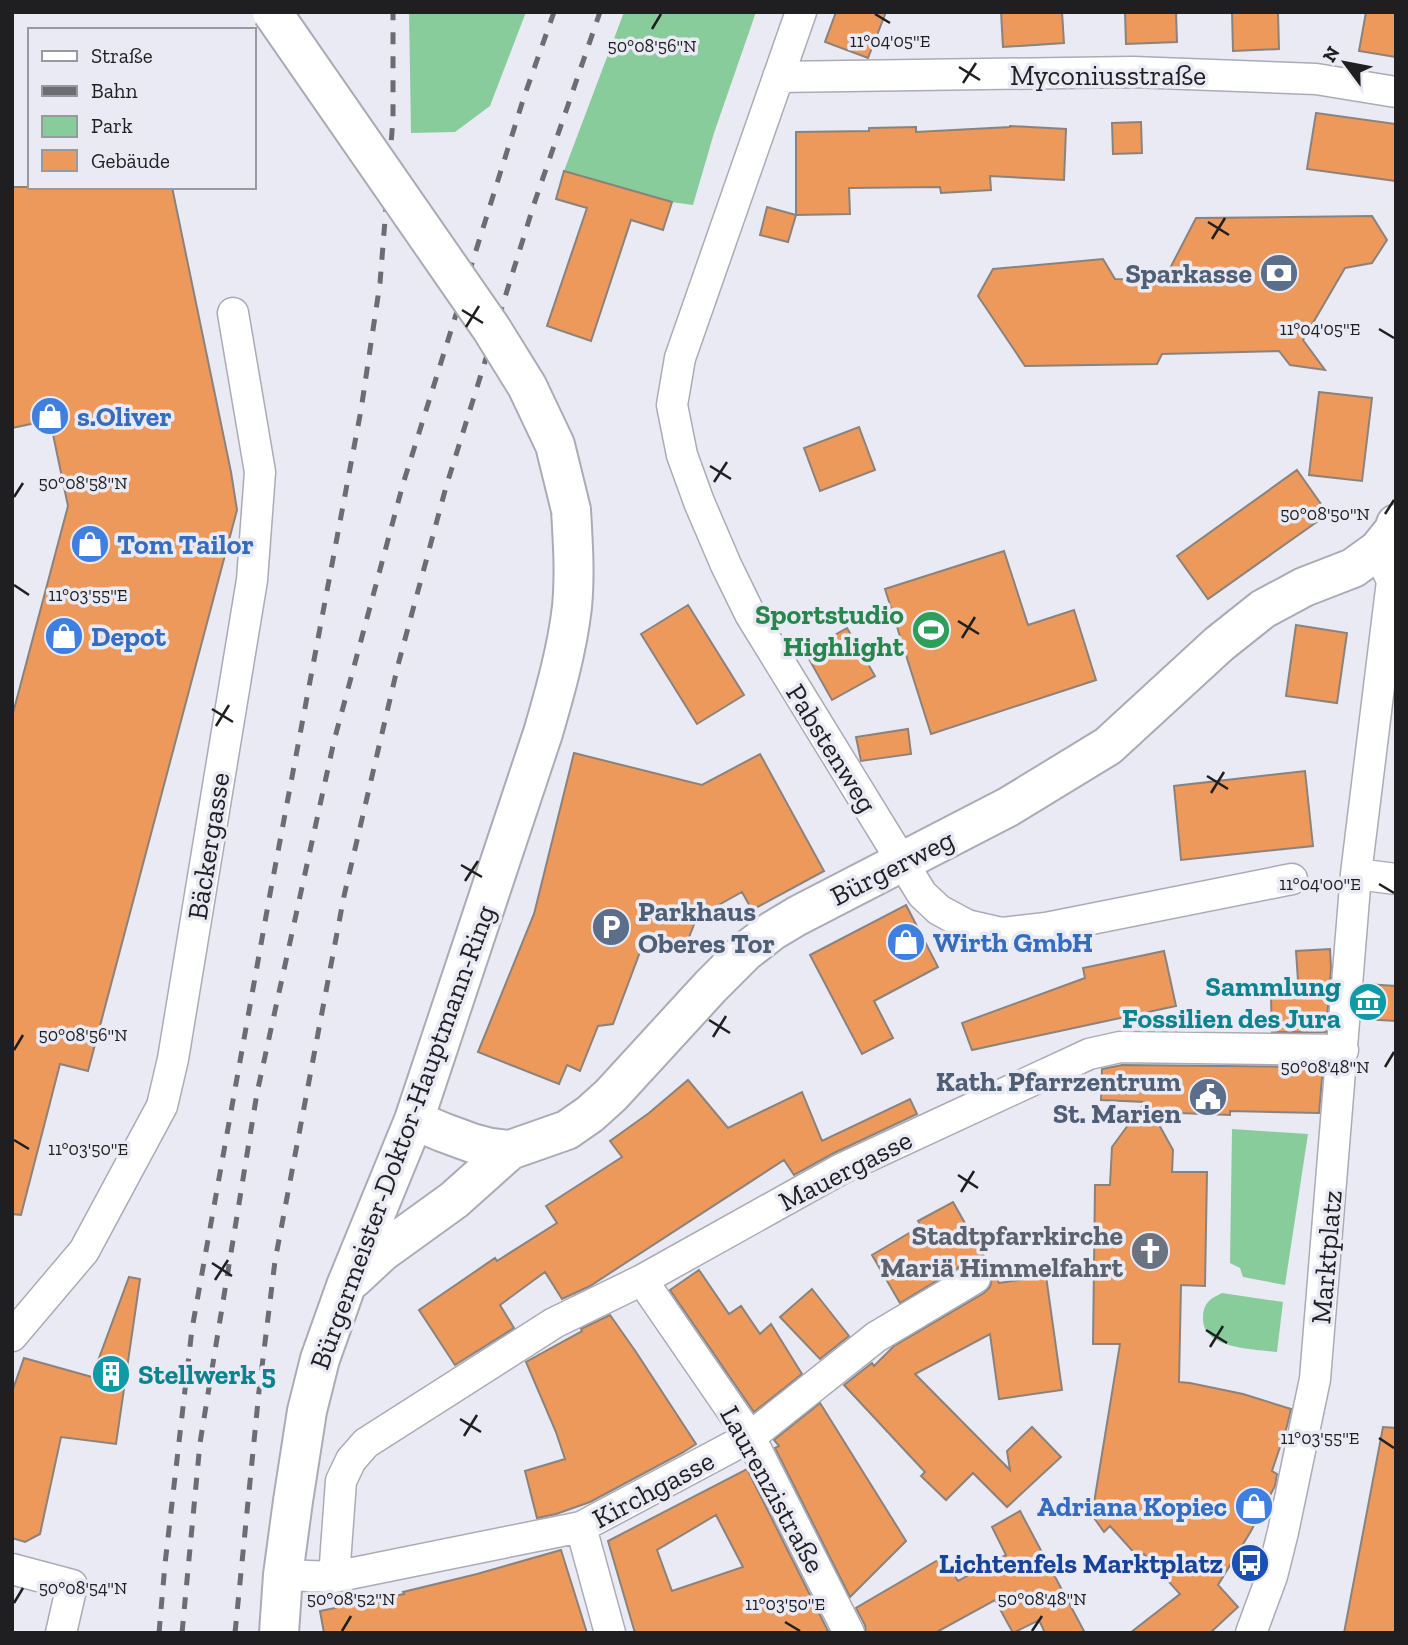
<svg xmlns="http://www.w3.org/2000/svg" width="1408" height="1645" viewBox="0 0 1408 1645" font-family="'Zilla Slab',serif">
<rect width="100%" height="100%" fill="#eaeaf4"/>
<path fill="#89cc9b" d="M409 12H526L490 106 455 132 411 133Z
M624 12H756L714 133 693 205 671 202 564 171Z
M1232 1129 1308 1134 1285 1285 1243 1277 1240 1268 1230 1263Z
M1222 1293 1283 1302 1277 1352C1254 1349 1201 1349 1203 1317 1203 1303 1211 1298 1222 1293Z"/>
<path fill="#ed995c" stroke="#8b827c" stroke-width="2" fill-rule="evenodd" d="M836 12H886L868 58 825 42Z
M1001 12H1062L1064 43 1003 47Z
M1125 12H1176L1177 42 1126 44Z
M1232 12H1278L1279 49 1233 51Z
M1366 12H1396V57L1359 51Z
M1316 113 1396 124V181L1307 169Z
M1141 122 1142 153 1113 154 1112 123Z
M1010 126 1066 129 1064 180 990 176 991 190 941 193 940 187 849 188 850 214 796 215V132L869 131V128L916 127V132L1010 127Z
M564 171 672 202 663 230 631 220 591 341 547 326 587 208 556 199Z
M12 187H172L231 472 237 510 88 1071 60 1064 21 1215 12 1214V717L68 506 50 420 12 428Z
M767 207 796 215 788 242 760 235Z
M1372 216 1387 240 1372 263 1345 268 1303 340 1325 370 1290 365 1279 351 1162 354 1157 364 1025 366 978 296 993 269 1103 259 1115 279 1164 280 1196 218Z
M1319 392 1372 398 1362 481 1309 475Z
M859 427 875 470 820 491 804 448Z
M1297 470 1328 514 1208 599 1177 556Z
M1004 551 1028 625 1074 610 1096 680 931 734 885 589Z
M688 605 744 695 697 724 641 634Z
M1296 625 1347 633 1337 703 1286 696Z
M847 628 875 676 832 700 805 652Z
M908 729 911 754 861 761 856 737Z
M574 753 702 785 760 754 824 871 752 910 742 892 697 917 684 950 646 936 613 1024 598 1026 580 1071 567 1065 559 1084 478 1052 534 914Z
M1305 771 1313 846 1181 860 1174 786Z
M906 905 938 967 874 1001 893 1038 862 1054 810 955Z
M1330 949 1331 968 1326 1032H1272L1271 998 1299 996 1296 951Z
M1164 951 1176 1006 972 1050 962 1023 1085 978 1083 968Z
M1365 984 1396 986V1021L1362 1019Z
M1122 1065 1323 1067 1319 1113 1230 1111V1115L1152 1112 1173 1150 1172 1172H1207L1205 1286 1181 1285 1179 1382 1190 1383 1243 1394 1291 1409 1287 1426 1272 1471 1277 1474 1275 1486 1251 1531 1218 1585 1238 1607 1210 1633H1130L1180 1594 1144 1554 1138 1557 1110 1526 1104 1532 1092 1515 1120 1344H1093L1095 1185H1110L1112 1147 1145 1102 1101 1100 1102 1069Z
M688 1080 728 1128 802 1092 822 1141 910 1099 917 1114 834 1153 794 1175 784 1160 590 1286 562 1299 545 1272 500 1305 514 1328 455 1365 419 1310 495 1258 497 1261 557 1223 546 1206 622 1157 610 1141 649 1113Z
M953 1202 999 1283 1046 1276 1062 1390 999 1399 990 1334 915 1374 1010 1470 1007 1451 1032 1427 1061 1457 1007 1507 973 1473 946 1500 921 1476 925 1472 844 1385 872 1363 874 1366 894 1346 984 1293 990 1287 992 1278 990 1270 984 1263 974 1261 966 1263 900 1303 872 1255 921 1226 918 1221Z
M699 1270 729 1314 741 1306 760 1334 771 1324 802 1374 754 1412 670 1290Z
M129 1277 140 1279 116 1444 61 1437 40 1534 25 1542 12 1538V1392L24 1358 92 1377Z
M812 1289 849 1336 820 1359 780 1317Z
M610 1315 636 1352 696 1444 682 1453 590 1502 556 1514 537 1518 525 1471 565 1459 556 1432 526 1362 582 1331 581 1329Z
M820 1403 906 1541 850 1597 775 1448 779 1446 774 1440Z
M1383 1427 1396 1428V1633H1344Z
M747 1469 829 1633H635L608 1541ZM716 1515 743 1567 672 1591 657 1550Z
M1020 1511 1085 1633H1045L1039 1620 1013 1633 995 1600 935 1633H866L865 1625 856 1608 943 1557 958 1581 1006 1555 992 1527Z
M561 1550 587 1633H324L320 1611 404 1594 403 1592 477 1574Z"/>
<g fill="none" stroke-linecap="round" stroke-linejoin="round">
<g stroke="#ababb5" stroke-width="33">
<path id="street" d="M801 12 680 358 672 405 682 455 699 502 726 565 750 614 922 894 939 910 967 925 1002 933 1046 928 1292 879
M778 77 1133 72 1316 79 1396 92
M1356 874 1396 879
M642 1280 750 1437 849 1633
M12 1336 84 1251 162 1106 173 1059 252 580 260 472 233 313
M581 1527 610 1633
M12 1569 72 1585 61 1633
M283 1575 334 1577 581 1527 750 1437 876 1337 975 1278
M334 1577 341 1481 351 1460 366 1443 554 1323 642 1280 841 1169 1089 1054 1120 1047 1343 1050
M1251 1633 1272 1576 1283 1532 1315 1379 1356 874 1392 581 1378 550"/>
</g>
<g stroke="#ababb5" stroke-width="42">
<path id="secondary" d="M414 1120 442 1132 472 1143 491 1148 510 1150 567 1130 590 1114 611 1095 711 986 745 952 772 931 797 916 1008 807 1108 746 1219 644 1263 609 1304 587 1353 568 1378 550 1394 530 1396 524
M353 1279 382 1252 454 1200 510 1150
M279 1633 283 1575 293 1501 307 1411 320 1359 346 1286 414 1120 543 733C555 692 567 650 572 607 575 575 573 543 571 510"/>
</g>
<use href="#street" stroke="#fff" stroke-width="30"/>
<use href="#secondary" stroke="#fff" stroke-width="38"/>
<path stroke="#6c6c72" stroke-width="5" stroke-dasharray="12 12" stroke-linecap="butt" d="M159 1633 165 1564 192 1329 270 894 361 410 380 283 393 119V12
M182 1633 200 1443 257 1093 334 741 403 484 524 97 554 12
M235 1633 259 1391 275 1261 344 896 398 665 446 487 534 204 600 12"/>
<g stroke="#ababb5" stroke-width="42" stroke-linecap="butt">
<path id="secondary-bridge" d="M272 12 491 328 527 386 555 445 571 510"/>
</g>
<use href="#secondary-bridge" stroke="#fff" stroke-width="38"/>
</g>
<path fill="none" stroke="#1f1f22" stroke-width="2.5" d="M875 14 890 23M652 29 661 14M959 67 980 80M963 83 976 63M1208 222 1229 235M1212 239 1225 218M462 310 483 323M466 327 479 306M1379 329 1394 338M710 466 731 479M714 482 727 462M14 497 23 483M1385 514 1394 500M14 585 29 595M958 621 979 634M962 638 975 617M212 709 233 722M216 726 229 705M1207 776 1228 789M1211 793 1224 772M461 865 482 877M465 881 478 861M1379 884 1394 893M709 1020 730 1033M713 1037 726 1016M14 1050 23 1035M1385 1067 1394 1052M14 1140 29 1149M958 1175 978 1188M961 1192 974 1171M212 1263 232 1276M215 1280 228 1260M1206 1330 1227 1343M1210 1347 1223 1326M460 1419 481 1432M464 1436 477 1415M1379 1438 1394 1448M14 1603 23 1588M785 1622 800 1631M342 1631 351 1616M1032 1631 1042 1616"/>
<defs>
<g id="bank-disc" transform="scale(2.0125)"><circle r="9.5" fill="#5c6f8a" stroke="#eaeaf4"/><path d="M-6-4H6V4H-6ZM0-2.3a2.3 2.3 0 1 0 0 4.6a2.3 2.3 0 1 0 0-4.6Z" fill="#fff"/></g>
<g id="shop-disc" transform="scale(2.0125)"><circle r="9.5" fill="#3f7fe0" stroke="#eaeaf4"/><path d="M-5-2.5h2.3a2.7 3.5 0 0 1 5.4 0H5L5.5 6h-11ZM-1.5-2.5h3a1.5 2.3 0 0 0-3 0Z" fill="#fff"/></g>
<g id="stadium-disc" transform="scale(2.0125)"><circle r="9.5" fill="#2e9e5b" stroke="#eaeaf4"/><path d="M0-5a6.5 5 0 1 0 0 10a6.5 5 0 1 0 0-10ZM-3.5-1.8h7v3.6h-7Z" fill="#fff"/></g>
<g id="parking-disc" transform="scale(2.0125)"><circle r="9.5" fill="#5c6f8a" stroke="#eaeaf4"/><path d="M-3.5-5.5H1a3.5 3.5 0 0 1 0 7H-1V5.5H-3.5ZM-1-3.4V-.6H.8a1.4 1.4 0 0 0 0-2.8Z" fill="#fff"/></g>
<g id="museum-disc" transform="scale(2.0125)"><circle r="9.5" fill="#0f9aa8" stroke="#eaeaf4"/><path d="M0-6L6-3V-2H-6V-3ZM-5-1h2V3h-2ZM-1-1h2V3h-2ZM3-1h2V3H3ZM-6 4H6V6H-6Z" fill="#fff"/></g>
<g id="civic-disc" transform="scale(2.0125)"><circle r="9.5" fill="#5c6f8a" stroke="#eaeaf4"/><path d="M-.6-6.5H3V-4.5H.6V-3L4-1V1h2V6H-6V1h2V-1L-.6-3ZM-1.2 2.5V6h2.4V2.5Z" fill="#fff"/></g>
<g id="church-disc" transform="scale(2.0125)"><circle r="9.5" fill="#6b7280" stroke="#eaeaf4"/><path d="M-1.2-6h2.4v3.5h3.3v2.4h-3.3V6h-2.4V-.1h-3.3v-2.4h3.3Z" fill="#fff"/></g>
<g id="building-disc" transform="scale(2.0125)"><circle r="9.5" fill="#0f9aa8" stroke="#eaeaf4"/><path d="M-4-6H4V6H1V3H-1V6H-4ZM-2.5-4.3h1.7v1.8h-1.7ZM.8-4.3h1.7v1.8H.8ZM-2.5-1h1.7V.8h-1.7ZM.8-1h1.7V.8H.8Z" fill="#fff"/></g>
<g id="bus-disc" transform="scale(2.0125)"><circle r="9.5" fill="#1a4fb4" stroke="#eaeaf4"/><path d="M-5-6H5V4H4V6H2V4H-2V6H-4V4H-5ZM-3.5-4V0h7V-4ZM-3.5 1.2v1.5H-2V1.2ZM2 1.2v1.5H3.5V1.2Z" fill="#fff"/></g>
</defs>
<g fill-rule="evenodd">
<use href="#bank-disc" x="1279" y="273"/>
<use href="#shop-disc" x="50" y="416"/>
<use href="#shop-disc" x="90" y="544"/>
<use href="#stadium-disc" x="931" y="630"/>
<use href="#shop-disc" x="64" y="636"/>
<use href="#parking-disc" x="611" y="927"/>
<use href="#shop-disc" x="906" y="942"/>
<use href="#museum-disc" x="1368" y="1002"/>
<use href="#civic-disc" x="1208" y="1097"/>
<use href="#church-disc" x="1150" y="1251"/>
<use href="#building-disc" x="111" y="1374"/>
<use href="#shop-disc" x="1254" y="1506"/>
<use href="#bus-disc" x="1250" y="1563"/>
</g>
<g text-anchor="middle" stroke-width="7" stroke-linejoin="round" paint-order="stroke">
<g font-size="28" fill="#1f1f22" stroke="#eaeaf4">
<text x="1108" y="85">Myconiusstraße</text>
<text transform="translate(832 748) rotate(58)" y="10">Pabstenweg</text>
<text transform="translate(208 846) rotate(-81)" y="10">Bäckergasse</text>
<text transform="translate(892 867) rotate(-27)" y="10">Bürgerweg</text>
<text transform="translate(402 1137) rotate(-70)" y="10">Bürgermeister-Doktor-Hauptmann-Ring</text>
<text transform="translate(845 1170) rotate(-27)" y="10">Mauergasse</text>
<text transform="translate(1326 1257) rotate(-85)" y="10">Marktplatz</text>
<text transform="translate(653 1489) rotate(-28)" y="10">Kirchgasse</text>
<text transform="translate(773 1489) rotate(61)" y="10">Laurenzistraße</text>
</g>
<g font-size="28" font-weight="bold" fill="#4e5e75" stroke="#eaeaf4" text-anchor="end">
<text x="1252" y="283">Sparkasse</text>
<text x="638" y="921" text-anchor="start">Parkhaus<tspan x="638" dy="32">Oberes Tor</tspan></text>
<text x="1181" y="1091">Kath. Pfarrzentrum<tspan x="1181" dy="32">St. Marien</tspan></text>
</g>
<g font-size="28" font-weight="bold" fill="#366cbe" stroke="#eaeaf4" text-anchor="start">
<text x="77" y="426">s.Oliver</text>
<text x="117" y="554">Tom Tailor</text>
<text x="91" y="646">Depot</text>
<text x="933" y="952">Wirth GmbH</text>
<text x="1227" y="1516" text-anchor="end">Adriana Kopiec</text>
</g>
<g font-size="28" font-weight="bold" fill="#27864d" stroke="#eaeaf4" text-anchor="end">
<text x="904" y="624">Sportstudio<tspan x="904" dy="32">Highlight</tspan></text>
</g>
<g font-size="28" font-weight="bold" fill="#0d838f" stroke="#eaeaf4" text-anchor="end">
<text x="1341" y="996">Sammlung<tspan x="1341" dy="32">Fossilien des Jura</tspan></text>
<text x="138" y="1384" text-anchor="start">Stellwerk 5</text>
</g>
<g font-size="28" font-weight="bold" fill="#5b616d" stroke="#eaeaf4" text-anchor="end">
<text x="1123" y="1245">Stadtpfarrkirche<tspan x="1123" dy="32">Mariä Himmelfahrt</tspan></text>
</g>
<g font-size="28" font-weight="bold" fill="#164399" stroke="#eaeaf4" text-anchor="end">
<text x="1223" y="1573">Lichtenfels Marktplatz</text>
</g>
</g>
<g font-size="18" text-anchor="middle" fill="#1f1f22" stroke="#eaeaf4" stroke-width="7" stroke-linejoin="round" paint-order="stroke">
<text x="890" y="47">11°04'05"E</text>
<text x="652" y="52">50°08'56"N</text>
<text x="1320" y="335">11°04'05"E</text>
<text x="83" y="489">50°08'58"N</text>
<text x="1325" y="520">50°08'50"N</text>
<text x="88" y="601">11°03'55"E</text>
<text x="1320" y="890">11°04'00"E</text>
<text x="83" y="1041">50°08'56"N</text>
<text x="1325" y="1073">50°08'48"N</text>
<text x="88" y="1155">11°03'50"E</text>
<text x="1320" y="1444">11°03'55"E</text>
<text x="83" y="1594">50°08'54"N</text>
<text x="351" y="1605">50°08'52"N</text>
<text x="1042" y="1605">50°08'48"N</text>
<text x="785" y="1610">11°03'50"E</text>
</g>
<rect width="1408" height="1645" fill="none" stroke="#1f1f22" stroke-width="28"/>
<rect x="28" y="28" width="228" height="161" fill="#eaeaf4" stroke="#9999a0" stroke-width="2"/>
<rect x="42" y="51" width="35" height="10" fill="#ffffff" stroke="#9999a0" stroke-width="2"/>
<text x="91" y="63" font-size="21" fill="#1f1f22">Straße</text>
<rect x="42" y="86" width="35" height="10" fill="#6c6c72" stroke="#9999a0" stroke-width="2"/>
<text x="91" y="98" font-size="21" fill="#1f1f22">Bahn</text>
<rect x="42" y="116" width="35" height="21" fill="#89cc9b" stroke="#9999a0" stroke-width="2"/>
<text x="91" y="133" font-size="21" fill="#1f1f22">Park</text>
<rect x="42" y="150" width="35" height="21" fill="#ed995c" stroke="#9999a0" stroke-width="2"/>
<text x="91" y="168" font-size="21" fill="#1f1f22">Gebäude</text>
<g transform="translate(1345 63) rotate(302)" stroke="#eaeaf4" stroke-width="5" paint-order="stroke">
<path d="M0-5L12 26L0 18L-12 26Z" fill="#1f1f22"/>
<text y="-10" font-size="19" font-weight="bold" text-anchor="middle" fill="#1f1f22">N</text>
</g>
</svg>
